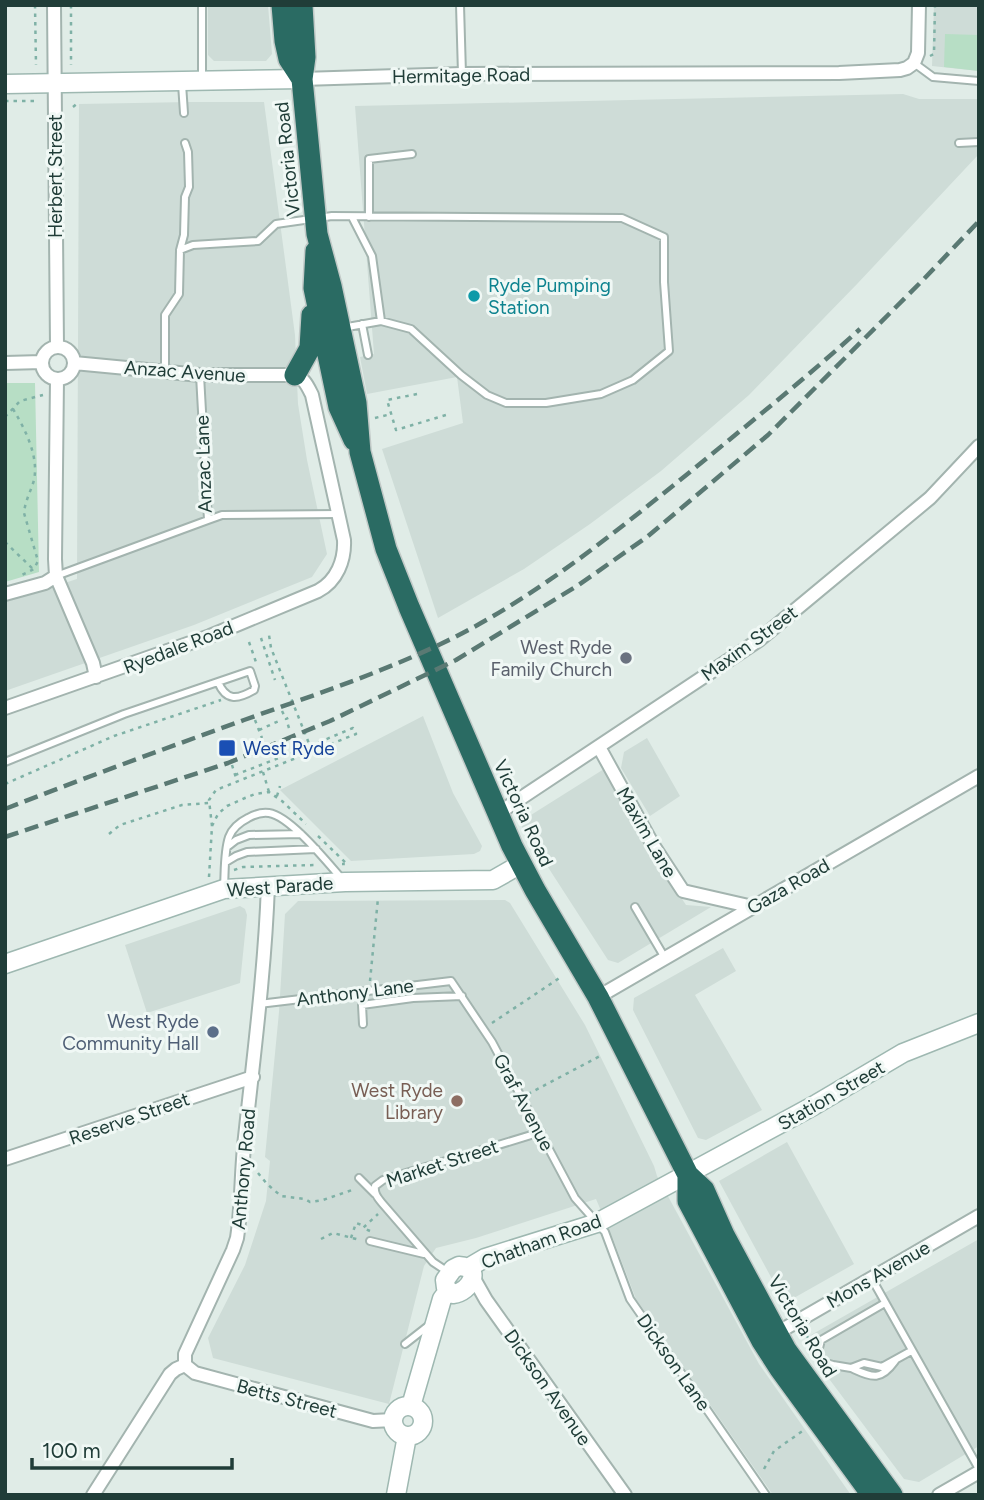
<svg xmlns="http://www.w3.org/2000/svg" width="984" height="1500" viewBox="0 0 984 1500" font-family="Figtree,sans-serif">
<rect width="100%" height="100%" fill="#e0ece7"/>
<path fill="#cedcd7" d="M208 5H268L272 54 266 61H214L208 55Z
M934 5H979V71L932 66Z
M903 94 919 99H979V154L858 283 749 395 661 471 590 524 524 569 438 618 382 449 463 423 457 377 367 394 360 357 374 354 355 106Z
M190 102H264L295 335 298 404 307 460 327 554 312 577 194 625 5 691V602L77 579 79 104Z
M423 716 453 793 482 846 480 851 474 854 351 861 280 790Z
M647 738 680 796 650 816 621 768 624 752Z
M604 769 650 850 686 905 711 907 618 963 608 960 522 827 523 820Z
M505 900 510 903 585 1025 654 1166 657 1176 759 1364 851 1495H773L636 1299 613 1239 596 1199 476 1238 436 1248 424 1266 389 1404 213 1358 208 1338 245 1265 266 1201 270 1161 265 1157 279 1012 285 914 298 901Z
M240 906 245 909 247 915 240 983 147 1013 125 945Z
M723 948 736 971 695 995 762 1110 706 1140 698 1138 636 1016 633 1010 634 998Z
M787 1142 854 1264 785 1303 719 1181Z
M979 1239V1446L919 1482 904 1479 806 1348 811 1335Z"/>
<path fill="#b7dec5" d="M945 34 979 35V71L944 67Z
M5 383H35L39 572 5 582Z"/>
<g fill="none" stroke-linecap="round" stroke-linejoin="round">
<g stroke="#a3b4af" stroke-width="10">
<path id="lane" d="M202 5V79
M460 5 462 74
M914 63 933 77 979 81
M182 84 184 113
M959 143 979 142
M352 217 372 256 381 321
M369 217V159L412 154
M180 250 193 245 258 241 276 224 332 216 622 218 664 237V282L669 351 633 380 601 394 546 403H506L487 395 461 375 411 329 381 321 342 328
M362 324 368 355
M165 372V315L179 294 180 250 184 235 185 197 189 187 188 152 185 143
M208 520 222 515 338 514
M56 576 208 520 200 375
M5 762 124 714 250 671 255 686 254 690C237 700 226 701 218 682
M227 847 236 840 249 835 301 834
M226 862 236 856 247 852 316 849
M224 887C225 871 224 852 229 837 232 829 240 822 248 818 255 814 262 812 269 813 290 816 327 862 342 879
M635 907 665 958
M259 1004 451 981 492 1042 575 1198 605 1232 630 1299 766 1495
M363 1024 362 1005 413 998 462 996
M359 1178 375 1194
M370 1241 424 1254
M448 1272 433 1262 382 1203C377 1197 374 1193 375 1186L383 1180 541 1132
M872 1279 979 1469
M885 1303 821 1340 819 1348V1356L826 1363 833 1365 851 1368 864 1363 882 1367 911 1351
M405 1344 428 1326
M851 1368C872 1377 880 1382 895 1361"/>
</g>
<g stroke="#a3b4af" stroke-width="16">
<path id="street" d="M54 5 57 347
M302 79 462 74 839 73 900 70 907 68 914 63 918 53 919 5
M42 363a16 16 0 1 1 32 0a16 16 0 1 1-32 0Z
M5 363 42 362
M57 379 55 559 56 576 93 663 96 677
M5 594 45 583 56 576
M5 708 210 636 318 591C337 581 345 560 344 540L312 395C307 385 304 377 292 375H200L74 363
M599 747 653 845 683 891 753 907
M497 814 759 640 930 498 979 446
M598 997 979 776
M5 1159 253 1077
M473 1277 486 1300 625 1495
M777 1333 979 1216
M185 1365V1354L233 1250 237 1238C242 1205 241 1170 245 1137 254 1053 265 969 268 885
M185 1365 195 1373 373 1421 393 1420
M93 1495 170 1374 176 1369 185 1365
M939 1495 979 1472"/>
</g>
<g stroke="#9eb8b1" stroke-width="21">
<path id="secondary" d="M5 84 302 79
M5 964 224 889 345 882 493 880 521 864
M459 1266C483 1267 471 1292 453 1294L446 1288 445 1280 453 1269Z
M468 1268 485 1258 597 1223 813 1106 903 1053 979 1023
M411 1406 442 1299 448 1291
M393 1421a15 15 0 1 1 30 0a15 15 0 1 1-30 0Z
M396 1495 407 1436"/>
</g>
<g stroke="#c1c9c7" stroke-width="24">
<path id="highway" d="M282 5 285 41 289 59 302 79
M302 5 305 57 302 79 317 234 331 286 356 403 360 452 386 549 409 607 512 846 535 890 598 997 688 1175 704 1190 724 1235 786 1350 892 1495
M316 251 314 288 339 407 354 440
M295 375 310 348 312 315
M688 1175V1201L762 1341 780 1369 872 1495"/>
</g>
<path stroke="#7fb1a6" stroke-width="2.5" stroke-dasharray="3.5 5" stroke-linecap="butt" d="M35 5 36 65
M71 5V65
M930 56 934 54 935 5
M5 101H35
M73 107 79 102
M417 394 387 400 396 430 446 415
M13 409C25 429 39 456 34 480 31 491 25 501 24 513L38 561 34 569 22 575
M5 417 20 401 43 395
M375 418 391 414
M5 542 33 569
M261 638 275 680
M249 642 257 665
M282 711 286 719
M255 720 262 738
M289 728 286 719 290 717
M259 730 281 720
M294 741 298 749H303
M232 765 237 781
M263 772 269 792
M235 775 294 752
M5 784 114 736 221 700
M277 796 280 786
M212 826 209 800 216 790 356 734 353 728 310 746 271 648 269 635
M109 834 120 825 182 805 209 803
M318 836 347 864H342
M234 870 243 867 315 865
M209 877 212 826 218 814 227 806 245 798 255 794 269 792 282 801 306 824
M370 981 378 898
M492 1023 561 977
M528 1094 602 1055
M258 1173 267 1184 281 1196 305 1199 310 1202 323 1200 355 1189
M370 1231 363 1228 378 1214
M351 1238 356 1223 365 1226
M321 1239 333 1233 360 1240
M807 1336 808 1338 813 1340
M764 1469 774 1451 804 1430"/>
<use href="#lane" stroke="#fff" stroke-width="6"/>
<use href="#street" stroke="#fff" stroke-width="12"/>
<use href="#secondary" stroke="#fff" stroke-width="18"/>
<use href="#highway" stroke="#2a6b63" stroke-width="21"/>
<path stroke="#5a7973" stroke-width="4.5" stroke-dasharray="14 7" stroke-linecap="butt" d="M5 809C84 778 164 749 244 720 314 695 384 672 451 639 539 595 614 533 690 472 747 425 805 379 860 329
M5 837 228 763 330 721 456 660 577 586 647 537 768 435 922 281 979 221"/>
</g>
<circle fill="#0f9aa8" stroke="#f0f8f5" stroke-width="2.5" cx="474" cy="296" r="7"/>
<circle fill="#6b7280" stroke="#f0f8f5" stroke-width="2.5" cx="626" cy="658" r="7"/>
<rect fill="#1a4fb4" stroke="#f0f8f5" stroke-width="2.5" x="218" y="739" width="18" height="18" rx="3.5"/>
<circle fill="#5c6f8a" stroke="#f0f8f5" stroke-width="2.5" cx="213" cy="1032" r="7"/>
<circle fill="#8d6e63" stroke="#f0f8f5" stroke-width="2.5" cx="457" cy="1101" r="7"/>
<g text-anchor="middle" stroke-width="6" stroke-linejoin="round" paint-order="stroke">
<g font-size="19" fill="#203d38" stroke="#f0f8f5">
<text transform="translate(461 75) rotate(-1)" y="7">Hermitage Road</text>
<text transform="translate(287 159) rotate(-96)" y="7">Victoria Road</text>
<text transform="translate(55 176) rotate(-90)" y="7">Herbert Street</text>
<text transform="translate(185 371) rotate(4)" y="7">Anzac Avenue</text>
<text transform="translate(203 464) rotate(-92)" y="7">Anzac Lane</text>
<text transform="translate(749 643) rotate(-36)" y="7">Maxim Street</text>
<text transform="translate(178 647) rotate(-21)" y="7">Ryedale Road</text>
<text transform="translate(524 813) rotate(65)" y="7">Victoria Road</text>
<text transform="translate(647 832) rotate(60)" y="7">Maxim Lane</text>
<text transform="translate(280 886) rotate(-4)" y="7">West Parade</text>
<text transform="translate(788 886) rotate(-30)" y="7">Gaza Road</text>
<text transform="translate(355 992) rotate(-7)" y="7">Anthony Lane</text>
<text transform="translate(831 1095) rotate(-30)" y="7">Station Street</text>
<text transform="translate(524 1102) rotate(62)" y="7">Graf Avenue</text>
<text transform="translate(129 1118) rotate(-19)" y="7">Reserve Street</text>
<text transform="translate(442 1163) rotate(-18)" y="7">Market Street</text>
<text transform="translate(243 1169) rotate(-85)" y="7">Anthony Road</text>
<text transform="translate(541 1241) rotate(-20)" y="7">Chatham Road</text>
<text transform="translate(878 1274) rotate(-30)" y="7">Mons Avenue</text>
<text transform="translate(803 1326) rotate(59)" y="7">Victoria Road</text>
<text transform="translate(674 1362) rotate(55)" y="7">Dickson Lane</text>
<text transform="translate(548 1387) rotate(55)" y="7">Dickson Avenue</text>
<text transform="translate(287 1398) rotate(15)" y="7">Betts Street</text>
</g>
<g font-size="19" fill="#0d838f" stroke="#f0f8f5" text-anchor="start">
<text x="488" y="292">Ryde Pumping<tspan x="488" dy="22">Station</tspan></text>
</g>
<g font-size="19" fill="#5b616d" stroke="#f0f8f5" text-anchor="end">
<text x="612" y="654">West Ryde<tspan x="612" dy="22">Family Church</tspan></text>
</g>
<g font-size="19" fill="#164399" stroke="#f0f8f5" text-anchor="start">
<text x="243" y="755">West Ryde</text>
</g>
<g font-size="19" fill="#4e5e75" stroke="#f0f8f5" text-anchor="end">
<text x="199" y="1028">West Ryde<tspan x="199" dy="22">Community Hall</tspan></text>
</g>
<g font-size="19" fill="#785e54" stroke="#f0f8f5" text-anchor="end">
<text x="443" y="1097">West Ryde<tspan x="443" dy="22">Library</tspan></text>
</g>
</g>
<rect width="984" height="1500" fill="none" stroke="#203d38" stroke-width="14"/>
<path d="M32 1458v10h200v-10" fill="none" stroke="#203d38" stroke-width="3.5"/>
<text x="42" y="1458" font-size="21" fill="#203d38" stroke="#f0f8f5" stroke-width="5" paint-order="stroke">100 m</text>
</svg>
